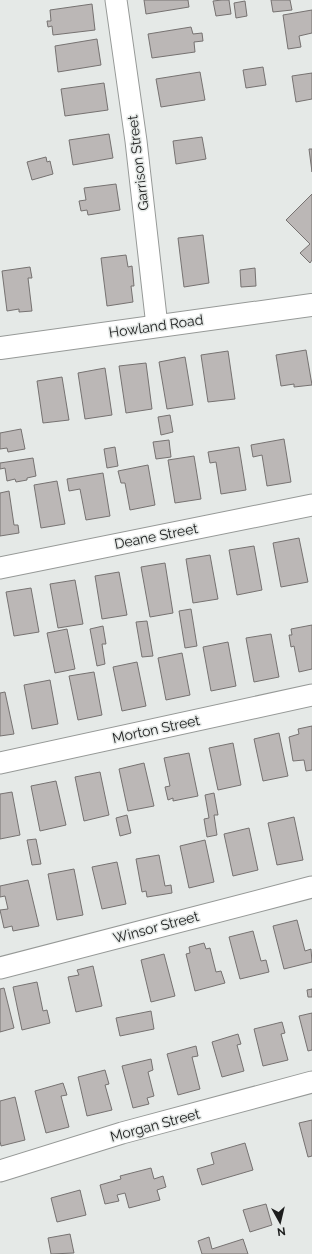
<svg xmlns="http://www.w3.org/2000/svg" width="312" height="1254" viewBox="0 0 312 1254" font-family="Raleway,sans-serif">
<rect width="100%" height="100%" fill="#e5e9e7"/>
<path fill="#bbb7b6" stroke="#767271" d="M144 0H188L189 7 146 14Z
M222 0H229L231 14 216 16 213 1Z
M271 0H290L292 10 273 12Z
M245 1 247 16 236 18 234 3Z
M92 4 95 30 53 35 52 26 48 27 47 21H51L50 10Z
M312 10V33L299 36 301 47 288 49 283 15Z
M191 27 193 34 202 33 203 41 194 42 195 52 152 58 148 34Z
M97 39 101 65 58 72 55 46Z
M263 67 266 85 246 88 243 70Z
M200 72 205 100 161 107 156 79Z
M312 73V99L296 102 292 76Z
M104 83 108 110 65 116 61 89Z
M109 134 113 158 73 165 69 140Z
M202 137 206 159 176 164 173 141Z
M309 149H312V172Z
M46 157 47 162 50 161 53 174 32 180 27 162Z
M116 184 120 210 88 215 87 210 81 211 79 201 86 200 84 188Z
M312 194V260L310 263 300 253 310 244 286 220Z
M203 235 209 283 184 287 178 238Z
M126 255 128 267 132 266 134 286H131L133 302 107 306 101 258Z
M30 267 32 278H28L32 311 19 312V309L7 311 2 271Z
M255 268 256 286 241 287 240 270Z
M306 350 312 385 294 387V384L281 386 276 355Z
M228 351 235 399 208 402 201 355Z
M185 357 193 405 167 409 159 362Z
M146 363 152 409 126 413 119 366Z
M105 368 112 415 85 419 78 373Z
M62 377 69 420 43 423 37 381Z
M170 415 173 432 161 435 158 417Z
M21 429 25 449 8 452 7 448 0 449V433Z
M284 439 291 482 267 486 262 455 253 457 251 445Z
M169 440 171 457 156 459 153 442Z
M115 447 118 466 107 468 104 449Z
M239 447 246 490 221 494 216 462 210 463 208 452Z
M194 456 201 499 175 503 168 460Z
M33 458 36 476 27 478V480L16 482 15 479 7 481 5 468 0 469V463Z
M148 465 155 505 130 510 125 483H121L118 471Z
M103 473 110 516 86 520 80 489 69 491 67 479Z
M57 481 65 524 41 528 34 485Z
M9 491 14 525H18L19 533 0 536V493Z
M299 538 308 582 281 587 273 543Z
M254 546 262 590 237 595 229 550Z
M210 555 218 599 193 603 186 559Z
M165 563 173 613 150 617 141 567Z
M119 572 127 615 102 619 95 576Z
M75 580 83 624 58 628 50 584Z
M31 588 39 632 14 636 6 592Z
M191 609 197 646 185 648 179 611Z
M147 621 153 656 142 657 136 622Z
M312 625V669L299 672 294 646 291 647 289 635H292L291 629Z
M103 626 106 644H102L105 664 97 666 90 629Z
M67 629 75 669 55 673 47 633Z
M271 634 279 677 254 682 246 638Z
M228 642 236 686 211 691 203 647Z
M182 653 190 695 166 700 158 658Z
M137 662 146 706 122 711 113 667Z
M94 672 102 715 78 720 69 676Z
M50 680 58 724 32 729 24 685Z
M5 692 14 734 0 736V693Z
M312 726V770L306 771 304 760 293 761 289 737 299 734 298 729Z
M279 733 288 776 263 781 254 739Z
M233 743 241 785 218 790 209 748Z
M189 753 198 796 173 801V798L168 800 165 787 170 786 164 758Z
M144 763 154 806 128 811 119 769Z
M100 772 109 815 84 821 75 777Z
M56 781 66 825 40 831 31 786Z
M12 792 20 835 0 839V794Z
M214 793 218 815H214L217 835 207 837 204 819 209 818 205 795Z
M127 815 131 833 120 836 116 818Z
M294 817 303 860 277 865 268 823Z
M249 828 258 870 233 876 224 834Z
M36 839 41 864 32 865 27 840Z
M205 840 214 882 189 888 180 846Z
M159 855 165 886 171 885 172 893 147 897 146 891 142 892 136 859Z
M117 862 126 904 102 909 92 867Z
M74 869 83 915 57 920 48 874Z
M28 880 39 926 13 931 12 926 4 928 0 910 8 909 5 896 0 897V886Z
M297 920 305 951 311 949 312 962 284 969 273 926Z
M253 931 261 961 266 960 269 972 240 979 229 937Z
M204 943 206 949 210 948 216 972 221 971 225 983 195 991 186 954 190 953 189 947Z
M164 954 175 996 151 1002 141 960Z
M93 966 102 1006 76 1012 68 977 79 975 77 970Z
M37 982 43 1011 47 1010 50 1023 22 1030 13 987Z
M4 988 14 1028 0 1032V989Z
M312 989V997H308L307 990Z
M151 1011 154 1029 120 1036 116 1018Z
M312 1013V1050L308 1051 299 1016Z
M282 1022 285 1033 281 1034 288 1060 263 1066 254 1029Z
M238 1034 241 1044 237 1045 244 1071 222 1077 212 1042Z
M196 1046 198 1056 192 1057 200 1089 178 1095 167 1054Z
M151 1059 153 1070 148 1072 154 1096 147 1098 149 1104 133 1108 122 1066Z
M105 1070 109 1084 105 1085 112 1110 87 1116 78 1077Z
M63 1083 67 1095 61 1096 69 1127 46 1133 35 1091Z
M15 1097 25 1140 1 1146 0 1141V1101Z
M312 1120V1156L308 1157 299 1123Z
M245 1143 253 1170 202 1185 197 1169 214 1164 211 1153Z
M151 1168 154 1179 163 1176 166 1187 157 1190 160 1200 129 1208 125 1193 117 1195 119 1201 105 1204 100 1185 121 1179 120 1176Z
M80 1190 86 1215 57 1222 51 1198Z
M266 1204 272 1225 250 1232 243 1210Z
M70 1234 74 1253 51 1254 48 1238Z
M209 1237 212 1249 243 1239 248 1254H202L198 1241Z"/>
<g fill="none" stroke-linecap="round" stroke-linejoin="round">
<g stroke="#969997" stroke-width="23">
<path id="street" d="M116 0 136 141 157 326
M0 568 312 505
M0 763 312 695
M0 968 312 887
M0 1171 122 1133 312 1082"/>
</g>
<g stroke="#969997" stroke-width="24">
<path id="secondary" d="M0 348 312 305"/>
</g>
<use href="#street" stroke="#fff" stroke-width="21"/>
<use href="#secondary" stroke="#fff" stroke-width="22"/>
</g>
<g text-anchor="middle" stroke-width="3" stroke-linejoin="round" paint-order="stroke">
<g font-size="14" fill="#1c1d1d" stroke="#e5e9e7">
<text transform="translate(138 163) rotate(-97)" y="5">Garrison Street</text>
<text transform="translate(156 326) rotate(-8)" y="5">Howland Road</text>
<text transform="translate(156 536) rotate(-11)" y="5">Deane Street</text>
<text transform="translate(156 729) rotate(-12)" y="5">Morton Street</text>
<text transform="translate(156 927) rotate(-15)" y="5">Winsor Street</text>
<text transform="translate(155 1125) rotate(-15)" y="5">Morgan Street</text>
</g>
</g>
<g transform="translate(280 1222) rotate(172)" stroke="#e5e9e7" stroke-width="3" paint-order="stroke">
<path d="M0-3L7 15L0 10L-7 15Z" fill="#1c1d1d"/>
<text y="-6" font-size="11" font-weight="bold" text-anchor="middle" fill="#1c1d1d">N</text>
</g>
</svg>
